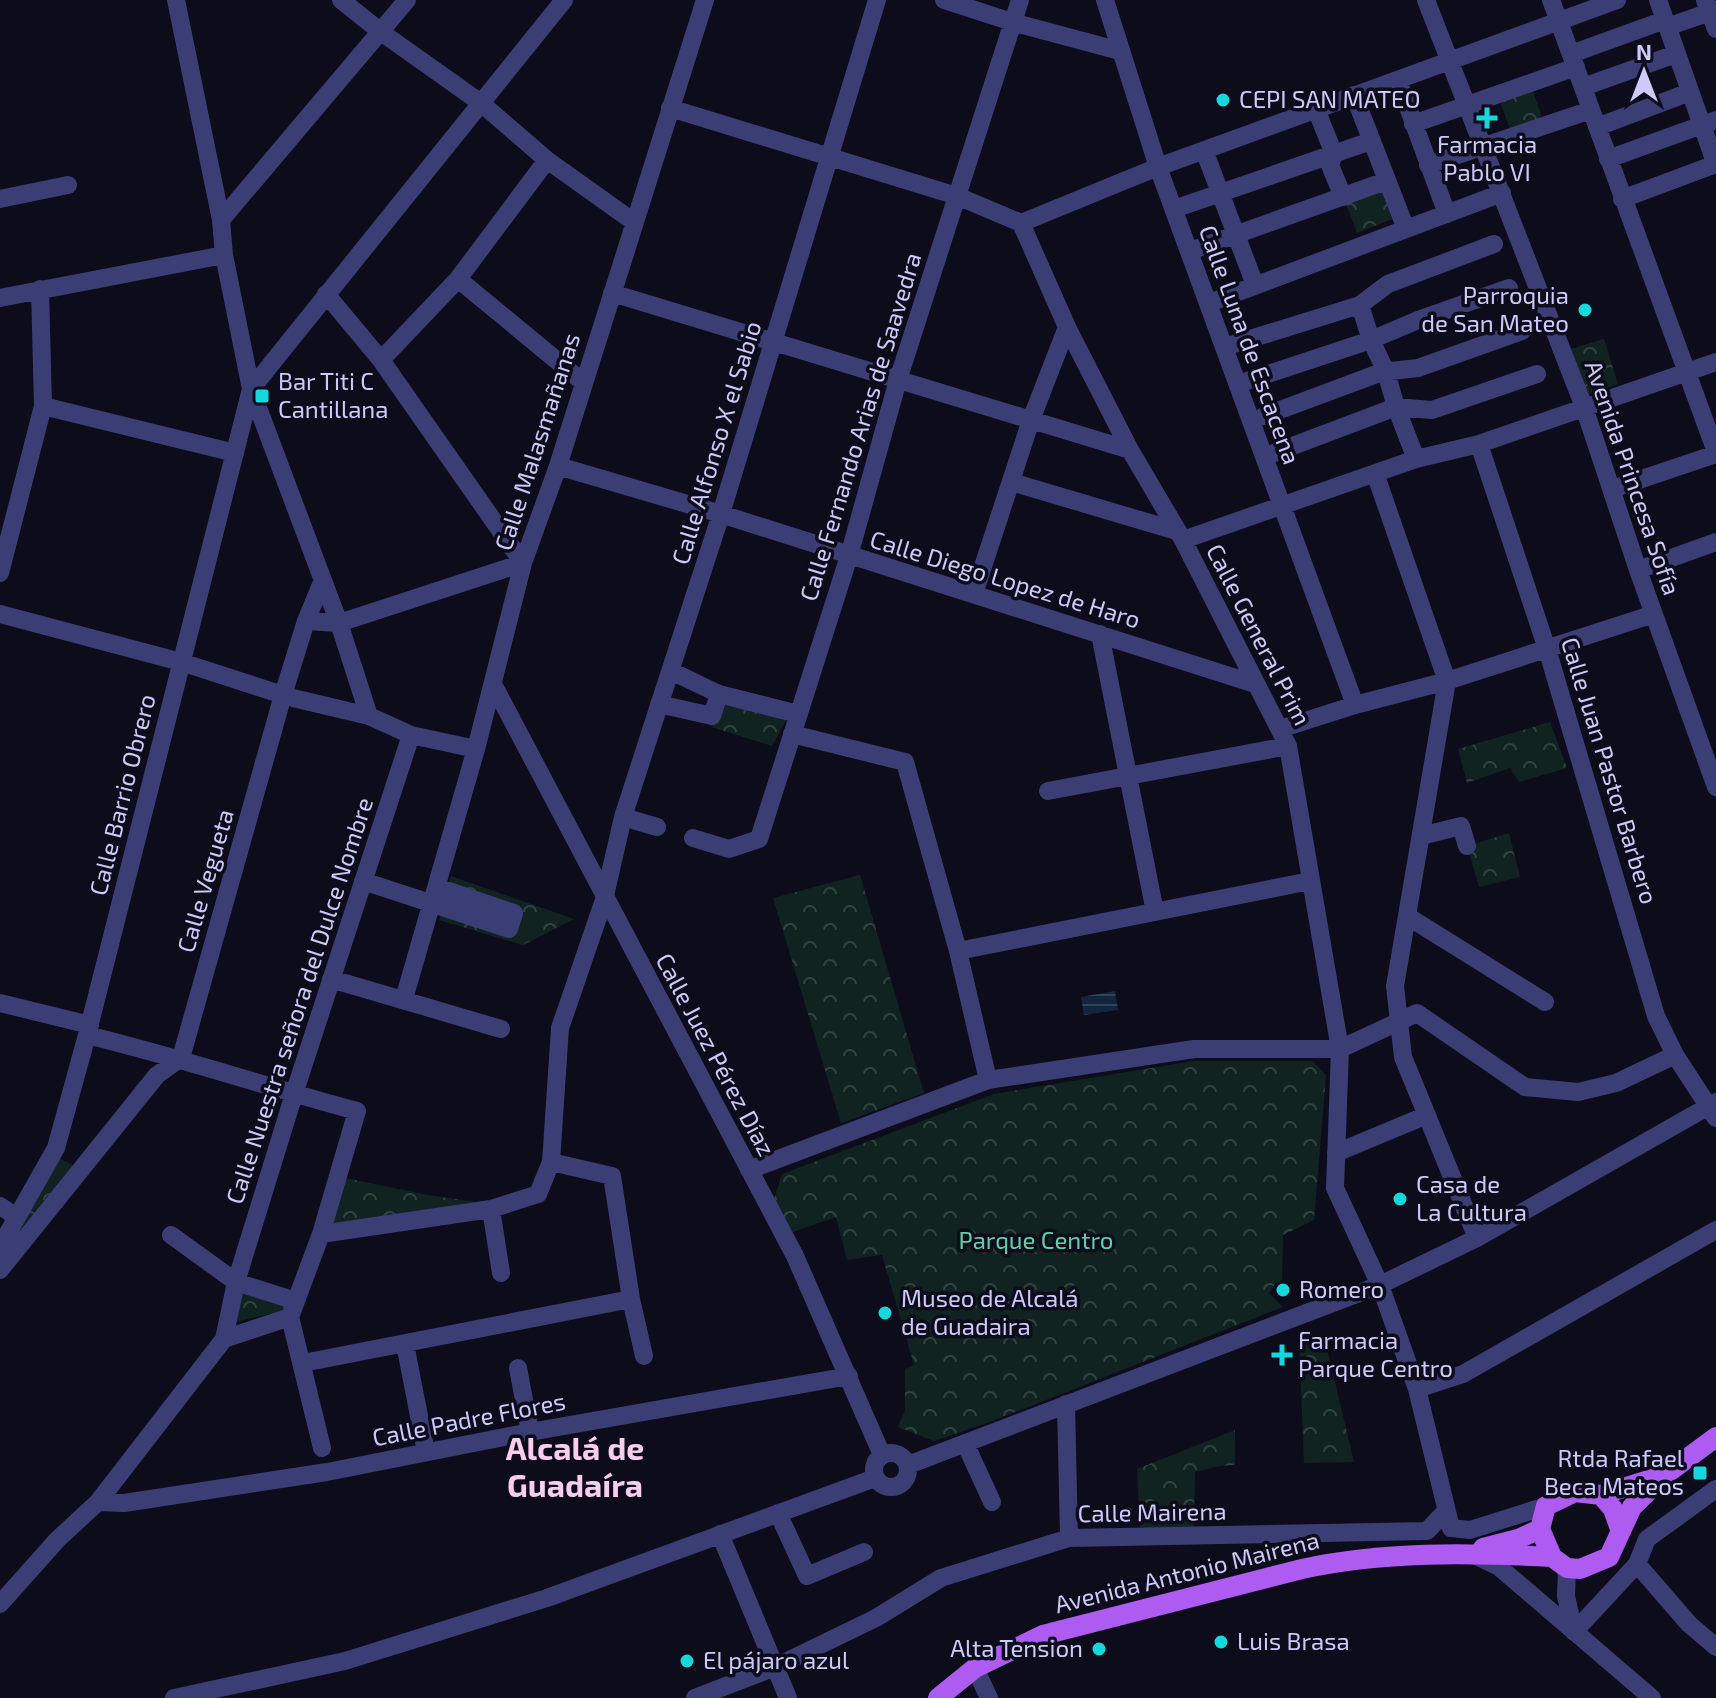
<svg xmlns="http://www.w3.org/2000/svg" width="1716" height="1698" viewBox="0 0 1716 1698" font-family="'Exo 2',sans-serif">
<defs>
<pattern id="forest-crowns" width="20" height="18" patternUnits="userSpaceOnUse" patternTransform="scale(2)"><rect width="20" height="18" fill="#102321"/><path d="M2 6a3 3 0 1 1 6 0M12 15a3 3 0 1 1 6 0" fill="none" stroke="#324242"/></pattern>
<pattern id="water-rules" width="6" height="5" patternUnits="userSpaceOnUse" patternTransform="scale(2)"><rect width="6" height="5" fill="#11263e"/><path d="M0 2.5h6" fill="none" stroke="#32445b"/></pattern>
</defs>
<rect width="100%" height="100%" fill="#0d0c1a"/>
<path fill="url(#forest-crowns)" d="M1531 85 1543 121 1511 132 1499 99Z
M1383 185 1395 218 1357 233 1345 201Z
M1604 339 1618 384 1586 396 1567 350Z
M722 701 787 718 772 746 712 727Z
M1550 722 1567 768 1519 782 1510 768 1467 783 1458 749Z
M1509 833 1520 877 1479 887 1467 846Z
M860 875 924 1093 841 1123 773 898Z
M451 876 574 919 523 945 439 920Z
M1194 1061H1313L1326 1075 1314 1220 1283 1235 1282 1282 1275 1284 1269 1293 1283 1307 987 1423 934 1441 898 1427 905 1410V1369L914 1365 882 1255 847 1260 836 1217 790 1233 774 1199 782 1174 994 1094Z
M56 1156 77 1168 17 1244 7 1241Z
M345 1178 428 1195 477 1202 331 1224Z
M242 1290 287 1304 282 1311 235 1322Z
M1324 1336 1354 1462 1304 1463 1299 1341Z
M1235 1430V1465L1219 1466 1195 1472 1194 1527 1140 1530 1137 1469Z"/>
<path fill="url(#water-rules)" d="M1115 991 1118 1010 1084 1015 1081 997Z"/>
<g fill="none" stroke-linecap="round" stroke-linejoin="round">
<path stroke="#3b3d75" stroke-width="18" d="M176 0 221 220 224 255 251 389 339 623 369 716
M341 0 381 32 481 103 547 160 634 222
M944 0 1012 22 1120 51
M1105 0 1158 167 1355 705
M1426 0 1584 407 1638 570 1716 787
M1551 0 1716 452
M1658 0 1716 165
M1705 0 1716 29
M1667 27 1716 10
M1571 54 1665 20
M1398 80 1447 214
M1583 87 1676 54
M1354 95 1406 229
M670 108 957 196 1021 223
M1316 109 1334 154 1330 165 1343 197
M1413 124 1576 67
M1597 127 1690 92
M1204 150 1255 285
M1608 159 1716 120
M1428 165 1591 110
M0 199 68 185
M1622 199 1716 164
M1174 209 1371 141
M221 220 407 0
M1021 223 1067 327 1130 450 1183 540 1288 746 1340 1049 1335 1188 1380 1285 1417 1389 1451 1528 1470 1530 1546 1506
M1021 223 1158 167 1617 0
M1190 251 1386 181
M458 279 584 383
M612 293 1130 450
M326 294 381 360 523 563
M0 298 224 255
M1209 303 1502 193
M1360 305 1371 340 1386 372 1396 407 1416 459
M1234 344 1360 305 1388 284 1494 244
M381 360 458 279 547 160
M1247 381 1371 340 1418 320 1509 288
M43 406 235 453
M1264 416 1382 372 1418 368 1522 331
M1479 444 1547 649 1656 1016 1675 1055 1716 1118
M1274 453 1396 407 1432 410 1537 374
M558 466 721 514 1255 684
M1375 473 1447 681 1395 986 1403 1057 1477 1238
M1011 482 1177 531
M1612 489 1716 454
M1183 540 1416 459 1479 444 1716 362
M1638 570 1716 542
M0 573 43 406 40 289
M974 594 1031 420 1067 327
M0 614 181 662 283 695
M306 621 339 623 523 563
M1100 634 1155 912
M671 671 719 694 798 714
M493 684 795 1256 882 1455
M293 698 369 716 411 735 476 749
M659 704 712 716 719 694
M1280 729 1355 705 1447 681 1654 614
M792 734 905 762 958 951 988 1080
M1048 791 1288 746
M623 817 657 827
M1421 836 1461 826 1467 846
M693 838 729 849 759 839 849 556 898 380 1020 0
M363 881 509 929 514 913 437 887
M1407 916 1545 1002
M958 951 1310 881
M331 979 501 1029
M404 999 476 749 523 563 558 466 705 0
M0 1003 90 1025
M87 1035C178 1057 267 1087 357 1111L321 1234 290 1317 322 1448
M1336 1153 1427 1115
M551 1162 612 1176 631 1299 644 1356
M749 1170 988 1080 1194 1049H1340L1417 1013 1525 1087 1578 1092 1616 1083 1675 1055
M0 1206 17 1217
M491 1209 501 1273
M321 1234 491 1209 538 1194 551 1162 560 1028 604 900 623 817 721 514 877 0
M171 1235 236 1282 296 1301
M0 1247 56 1148 87 1035 251 389 564 0
M0 1270 157 1075 181 1058 283 695 306 621 323 580
M224 1339 290 1317
M405 1344 426 1452
M303 1363 631 1299
M518 1368 530 1432
M1417 1389 1463 1374 1716 1230
M1066 1404 1069 1538
M965 1443 992 1502
M874 1470a17 17 0 1 1 34 0a17 17 0 1 1-34 0Z
M908 1465 1380 1285 1477 1238 1716 1102
M98 1502 124 1503 327 1472 530 1432 849 1376
M778 1513 807 1576 864 1552
M720 1534 788 1698
M1474 1555 1499 1567 1652 1698
M1637 1564 1689 1624 1716 1647
M1567 1568 1566 1596 1574 1632
M0 1604 57 1540 98 1502 224 1339 236 1282 294 1094 411 735
M1574 1632 1637 1564 1647 1539 1716 1489
M975 1668 989 1698
M174 1698 345 1661 547 1598 875 1478
M695 1698 775 1667 876 1618 941 1578 1069 1538 1427 1531 1445 1512"/>
<path stroke="#ad5bf0" stroke-width="20" d="M1601 1495 1658 1477
M1620 1529 1613 1509 1601 1495 1575 1492 1546 1506 1540 1529 1552 1557 1567 1568 1580 1569 1609 1557 1632 1507 1666 1474 1716 1437
M1483 1548 1518 1539 1540 1529
M938 1698 975 1668 1043 1635 1302 1569C1383 1551 1469 1553 1552 1557"/>
</g>
<g fill="#14d8dc" stroke="#0d0c1a" stroke-width="3">
<circle cx="1223" cy="100" r="8"/>
<path d="M1483 106h8v8h8v8h-8v8h-8v-8h-8v-8h8z"/>
<circle cx="1585" cy="310" r="8"/>
<rect x="254" y="388" width="16" height="16" rx="4"/>
<circle cx="1400" cy="1199" r="8"/>
<circle cx="1283" cy="1290" r="8"/>
<circle cx="885" cy="1313" r="8"/>
<path d="M1278 1343h8v8h8v8h-8v8h-8v-8h-8v-8h8z"/>
<rect x="1692" y="1465" width="16" height="16" rx="4"/>
<circle cx="1221" cy="1642" r="8"/>
<circle cx="1099" cy="1649" r="8"/>
<circle cx="687" cy="1661" r="8"/>
</g>
<g text-anchor="middle" stroke-width="7" stroke-linejoin="round" paint-order="stroke">
<g font-size="24" fill="#cccafa" stroke="#0d0c1a" text-anchor="start">
<text x="1239" y="108">CEPI SAN MATEO</text>
<text x="1487" y="153" text-anchor="middle">Farmacia<tspan x="1487" dy="28">Pablo VI</tspan></text>
<text x="1569" y="304" text-anchor="end">Parroquia<tspan x="1569" dy="28">de San Mateo</tspan></text>
<text x="278" y="390">Bar Titi C<tspan x="278" dy="28">Cantillana</tspan></text>
<text x="1416" y="1193">Casa de<tspan x="1416" dy="28">La Cultura</tspan></text>
<text x="1299" y="1298">Romero</text>
<text x="901" y="1307">Museo de Alcalá<tspan x="901" dy="28">de Guadaira</tspan></text>
<text x="1298" y="1349">Farmacia<tspan x="1298" dy="28">Parque Centro</tspan></text>
<text x="1684" y="1467" text-anchor="end">Rtda Rafael<tspan x="1684" dy="28">Beca Mateos</tspan></text>
<text x="1237" y="1650">Luis Brasa</text>
<text x="1083" y="1657" text-anchor="end">Alta Tension</text>
<text x="703" y="1669">El pájaro azul</text>
</g>
<g font-size="24" fill="#cccafa" stroke="#0d0c1a">
<text transform="translate(1249 345) rotate(70)" y="8">Calle Luna de Escacena</text>
<text transform="translate(861 427) rotate(-73)" y="8">Calle Fernando Arias de Saavedra</text>
<text transform="translate(538 442) rotate(-72)" y="8">Calle Malasmañanas</text>
<text transform="translate(717 443) rotate(-73)" y="8">Calle Alfonso X el Sabio</text>
<text transform="translate(1632 478) rotate(71)" y="8">Avenida Princesa Sofía</text>
<text transform="translate(1005 580) rotate(17)" y="8">Calle Diego Lopez de Haro</text>
<text transform="translate(1258 635) rotate(63)" y="8">Calle General Prim</text>
<text transform="translate(1609 771) rotate(73)" y="8">Calle Juan Pastor Barbero</text>
<text transform="translate(123 795) rotate(-76)" y="8">Calle Barrio Obrero</text>
<text transform="translate(206 881) rotate(-74)" y="8">Calle Vegueta</text>
<text transform="translate(300 1001) rotate(-72)" y="8">Calle Nuestra señora del Dulce Nombre</text>
<text transform="translate(715 1055) rotate(62)" y="8">Calle Juez Pérez Díaz</text>
<text transform="translate(469 1420) rotate(-11)" y="8">Calle Padre Flores</text>
<text transform="translate(1152 1513) rotate(-1)" y="8">Calle Mairena</text>
<text transform="translate(1187 1573) rotate(-14)" y="8">Avenida Antonio Mairena</text>
</g>
<g font-size="24" fill="#5ed2ac" stroke="#0d0c1a">
<text x="1036" y="1249">Parque Centro</text>
</g>
<g font-size="32" font-weight="bold" fill="#facced" stroke="#0d0c1a">
<text x="575" y="1460">Alcalá de<tspan x="575" dy="37">Guadaíra</tspan></text>
</g>
</g>
<g transform="translate(1644 72)" stroke="#0d0c1a" stroke-width="6" paint-order="stroke">
<path d="M0-6L14 30L0 20L-14 30Z" fill="#cccafa"/>
<text y="-12" font-size="22" font-weight="bold" text-anchor="middle" fill="#cccafa">N</text>
</g>
</svg>
